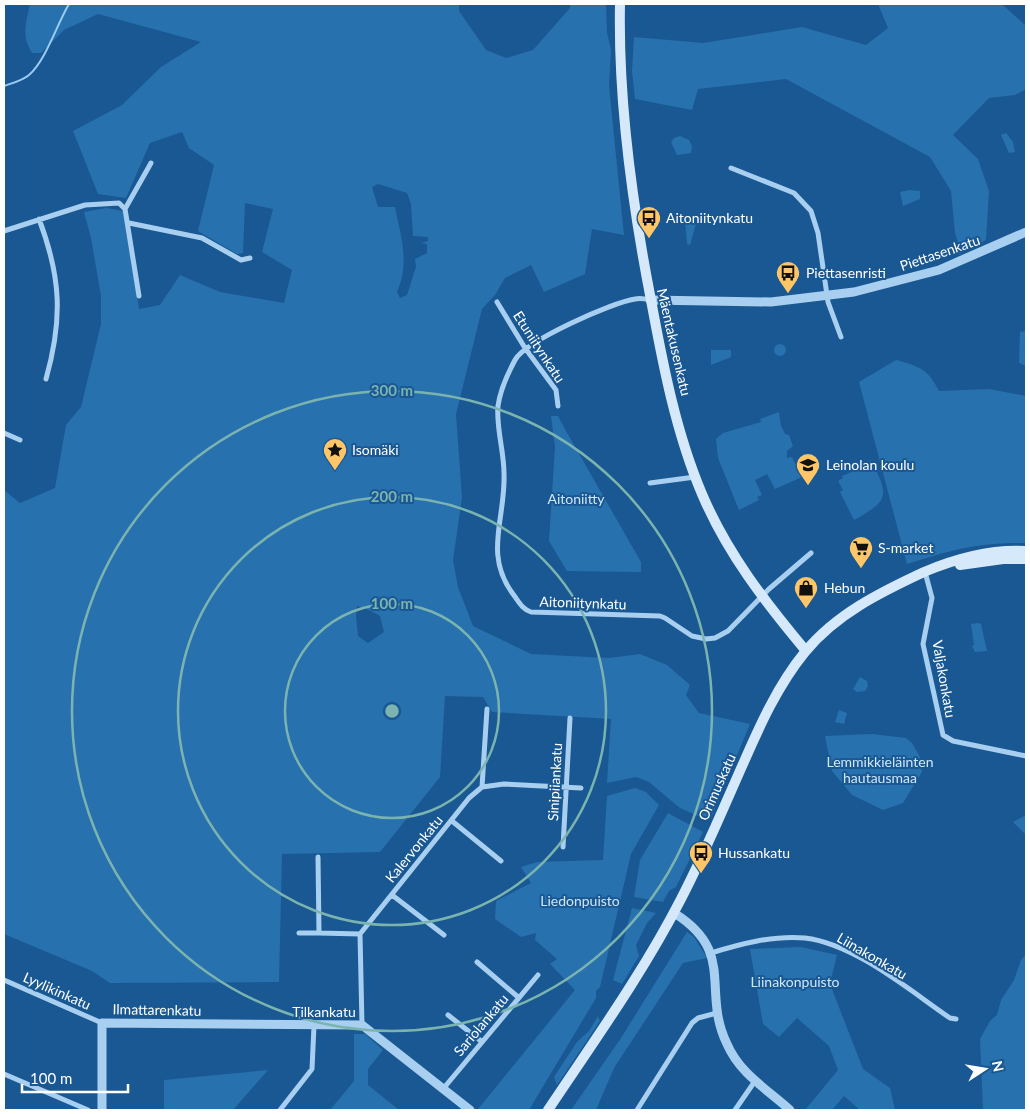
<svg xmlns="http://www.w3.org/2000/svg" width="1030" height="1114" viewBox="0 0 1030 1114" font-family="Lato,sans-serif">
<rect width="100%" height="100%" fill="#195892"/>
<path fill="#2871af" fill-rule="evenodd" d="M30 4H459V11L486 50 506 58 533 50 570 8V4H606L607 33 611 49 609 86 624 235 592 229 585 274 544 292 531 265 505 278 495 295 482 309 456 414 462 498 453 560 458 587 473 626 531 654 609 658 640 654 667 665 690 685 686 695 699 713 750 724 711 818 707 820 680 808 649 782 636 777 607 783 611 719 492 712 483 697 445 696 440 777 380 852 282 854 279 982 110 983 92 971 4 934V490L20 503 55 488 66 425 81 407 101 324V296L91 238 84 212 106 208 123 211 139 309 160 305 180 275 220 292 284 303 292 270 262 252 273 209 245 203 243 253 237 254 198 231 214 165 189 148 182 132 150 143 126 198 98 194 73 131 122 105 161 67 201 42 98 14 64 30 41 53H32C21 36 26 22 30 4ZM378 184 407 193 411 204 413 236 428 237V241L421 243 427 244V253L415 259 416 267 407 295 400 298 397 292C410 262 401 238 395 207H378L372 187ZM357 606 365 608 380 616 384 632 368 643 358 636 356 616Z
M878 4H1002L1026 26V89L1015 95 989 98 953 135 978 159 989 191 986 240 958 255 960 248 955 233 951 191 930 157 786 79 698 89 692 110 635 99 632 71 634 37 703 43 802 27 866 45 888 28Z
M1006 133 1013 142 1015 152 1009 153 1001 135Z
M680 136 689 140 692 146 691 153 677 155 671 142 674 138Z
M909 190 920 191V199L903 206 900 192Z
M685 220 696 224 690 245 687 244Z
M1026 331V366L1019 363 1020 332Z
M774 350a6 6 0 1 1 12 0a6 6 0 1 1-12 0Z
M711 350H731V357L711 365Z
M896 360C919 366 928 369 939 391L989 389 1026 396V543C980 542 950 550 907 564L859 382Z
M779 412 781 426 785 434 789 435 793 446 787 451V458L792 457 802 477 775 489 767 474 755 480 762 495 757 497 759 500 739 510 718 458 716 439 723 433 761 422 760 419Z
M551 416H558L566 431 641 562V572L567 571 549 541 555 447Z
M871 460C889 496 890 500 854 520L840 492 843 490 838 481 843 478 842 476 866 466V464Z
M978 623 981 624 987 651 975 652 972 646 974 645 971 624Z
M860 677 867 681 868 686 865 691 857 692 853 689Z
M839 710 847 713 844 724 835 722Z
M872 734 906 738 912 743 920 757 922 772 903 803 883 810 852 795 832 771 825 736Z
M635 788 646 792 659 805 631 854 600 987 596 991V998L529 1110H480L478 1109 575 990 550 964 557 959 535 940 536 933 521 937 495 919 496 901 531 883 521 867 537 862 603 860 607 796Z
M668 813 703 832 676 887 669 891 663 902 634 897 640 860Z
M1026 815V835L1013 822Z
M632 908 656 913 647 923 636 945 639 956 622 984 613 980Z
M687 932 694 937 707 958 683 963 614 1068 596 1110H571L621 1038Z
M801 947 837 955 830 984 863 1069 890 1088 895 1110H860L844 1096 832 1110H805L838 1070 829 1046 797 1018 779 1037 763 1024 750 949Z
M1026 954V1110H983L980 1039 990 1021 997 1015 1001 1000 1014 980 1021 960Z
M598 1016 600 1021 557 1085 554 1077 577 1042 589 1031Z
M354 1034H365L383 1050 368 1069V1085L399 1110H330L354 1081Z
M268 1070 233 1110H164V1080Z"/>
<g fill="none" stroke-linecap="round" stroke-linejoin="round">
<path stroke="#9bcbf2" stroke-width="2" d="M4 86C12 83 22 81 29 75 46 60 57 24 69 4"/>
<path stroke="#a9cff0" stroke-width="5" d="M731 168 794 193 811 211 818 233 828 302 841 337
M39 219C61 277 63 319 46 379
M129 223 202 238 241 260 250 258
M4 231 85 205 119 203 125 209
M139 296 125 209 151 163
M650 300C646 299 640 298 635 299 613 302 525 341 515 360 508 373 500 391 498 406 496 428 504 451 504 473 506 518 483 554 513 594 519 602 522 609 531 612L660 616 665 618 692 636 706 639 715 638 728 631 769 589 811 553
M497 302 525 348 556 390 558 406
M4 433 20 440
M650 483 695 477
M925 572 932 598 923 644 943 735 953 741 1026 756
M482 787 487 709
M452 821 501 861
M563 847 570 718
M318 857 319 933 360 934
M392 895 444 935
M299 933H319
M711 953C740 944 774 935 805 938 855 944 909 990 950 1018L956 1019
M477 962 518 997
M4 980 102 1023
M448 1015 481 1041
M362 1025 360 934 469 798 482 787 504 784 581 788
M4 1074 88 1110
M443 1089 538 975
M280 1110 312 1069 314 1026
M637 1110 692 1023 698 1018 717 1013
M735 1110 755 1081"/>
<path stroke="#a9cff0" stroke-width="9" d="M650 300 771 302 854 292 939 270 1026 232
M674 913C737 952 701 991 727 1044 740 1074 767 1089 790 1110
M102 1110V1023L362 1025 470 1110"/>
<path stroke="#d6e9fb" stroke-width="10" d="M620 4C618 103 632 203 651 300 663 365 676 433 702 494 727 553 765 602 806 651
M960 565 1003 559H1026
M548 1110C594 1041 643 973 681 899 704 855 723 809 743 764 760 725 778 685 805 652 836 614 881 592 924 572 957 558 990 549 1026 551"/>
</g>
<g fill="none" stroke="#7bb4af" stroke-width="2.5">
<circle cx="392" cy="711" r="107"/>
<circle cx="392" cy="711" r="214"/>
<circle cx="392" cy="711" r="320"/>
</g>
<defs>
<g id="bus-pin" transform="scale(1.25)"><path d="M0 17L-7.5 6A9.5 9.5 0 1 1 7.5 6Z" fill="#ffc667" stroke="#195892"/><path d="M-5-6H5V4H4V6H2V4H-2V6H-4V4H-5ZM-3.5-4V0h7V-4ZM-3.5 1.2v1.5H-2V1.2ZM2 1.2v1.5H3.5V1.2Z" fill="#111"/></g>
<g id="sight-pin" transform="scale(1.25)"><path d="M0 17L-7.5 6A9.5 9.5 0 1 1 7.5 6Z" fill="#ffc667" stroke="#195892"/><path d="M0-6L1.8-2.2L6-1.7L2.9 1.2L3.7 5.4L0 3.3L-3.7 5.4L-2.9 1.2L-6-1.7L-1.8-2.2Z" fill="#111"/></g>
<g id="school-pin" transform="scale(1.25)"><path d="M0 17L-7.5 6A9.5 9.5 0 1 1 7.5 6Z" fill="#ffc667" stroke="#195892"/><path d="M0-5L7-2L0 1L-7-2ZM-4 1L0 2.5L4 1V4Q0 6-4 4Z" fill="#111"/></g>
<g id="supermarket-pin" transform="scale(1.25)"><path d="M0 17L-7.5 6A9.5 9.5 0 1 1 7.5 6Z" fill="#ffc667" stroke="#195892"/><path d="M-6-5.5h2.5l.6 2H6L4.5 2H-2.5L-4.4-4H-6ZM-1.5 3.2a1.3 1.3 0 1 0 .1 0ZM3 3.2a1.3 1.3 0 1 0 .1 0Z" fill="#111"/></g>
<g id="shop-pin" transform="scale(1.25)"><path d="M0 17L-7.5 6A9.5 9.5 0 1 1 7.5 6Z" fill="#ffc667" stroke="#195892"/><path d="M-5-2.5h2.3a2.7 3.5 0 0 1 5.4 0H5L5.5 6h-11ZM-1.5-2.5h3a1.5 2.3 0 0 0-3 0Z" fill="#111"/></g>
</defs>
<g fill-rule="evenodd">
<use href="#bus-pin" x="649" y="218"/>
<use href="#bus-pin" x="788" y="273"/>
<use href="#sight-pin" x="335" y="450"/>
<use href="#school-pin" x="808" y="465"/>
<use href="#supermarket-pin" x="861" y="548"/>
<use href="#shop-pin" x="806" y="588"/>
<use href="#bus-pin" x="701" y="853"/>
</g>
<g text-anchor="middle" stroke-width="4" stroke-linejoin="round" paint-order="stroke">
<g font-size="14" fill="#fff" stroke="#195892" text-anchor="start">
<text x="666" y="223">Aitoniitynkatu</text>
<text x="806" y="278">Piettasenristi</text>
<text x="352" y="455">Isomäki</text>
<text x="826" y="470">Leinolan koulu</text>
<text x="878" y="553">S-market</text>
<text x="824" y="593">Hebun</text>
<text x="718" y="858">Hussankatu</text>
</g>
<g font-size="14" fill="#fff" stroke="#195892">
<text transform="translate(940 253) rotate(-19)" y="5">Piettasenkatu</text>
<text transform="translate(674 342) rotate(77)" y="5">Mäentakusenkatu</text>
<text transform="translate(539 347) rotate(57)" y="5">Etuniitynkatu</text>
<text transform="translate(583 603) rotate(2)" y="5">Aitoniitynkatu</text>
<text transform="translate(944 679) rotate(80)" y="5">Valjakonkatu</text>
<text transform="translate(555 782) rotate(-87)" y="5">Sinipiiankatu</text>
<text transform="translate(717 787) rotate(-66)" y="5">Orimuskatu</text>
<text transform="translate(414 849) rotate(-51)" y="5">Kalervonkatu</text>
<text transform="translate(872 956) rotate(30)" y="5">Liinakonkatu</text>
<text transform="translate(57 991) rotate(24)" y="5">Lyylikinkatu</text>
<text transform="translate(157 1010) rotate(1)" y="5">Ilmattarenkatu</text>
<text x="324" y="1017">Tilkankatu</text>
<text transform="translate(481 1025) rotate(-50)" y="5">Sariolankatu</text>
</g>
<g font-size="14" fill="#cfe7fb" stroke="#195892">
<text x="576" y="504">Aitoniitty</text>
<text x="880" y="767">Lemmikkieläinten<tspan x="880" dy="16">hautausmaa</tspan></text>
<text x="580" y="906">Liedonpuisto</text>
<text x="795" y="987">Liinakonpuisto</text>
</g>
</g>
<circle cx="392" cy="711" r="8" fill="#7bb4af" stroke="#195892" stroke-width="2.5"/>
<g font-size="15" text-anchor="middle" font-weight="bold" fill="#7bb4af" stroke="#195892" stroke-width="4" stroke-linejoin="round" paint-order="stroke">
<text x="392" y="396">300 m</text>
<text x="392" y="502">200 m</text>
<text x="392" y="609">100 m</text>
</g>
<rect width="1030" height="1114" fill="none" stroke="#ffffff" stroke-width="10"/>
<g transform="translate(985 1069) rotate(78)" stroke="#195892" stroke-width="4" paint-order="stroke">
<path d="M0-4L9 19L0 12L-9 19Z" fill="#ffffff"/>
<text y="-8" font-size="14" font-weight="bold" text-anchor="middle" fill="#ffffff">N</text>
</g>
<path d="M22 1084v8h106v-8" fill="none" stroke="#ffffff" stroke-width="2.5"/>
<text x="30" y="1084" font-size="15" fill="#ffffff" stroke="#195892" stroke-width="4" paint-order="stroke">100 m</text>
</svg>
